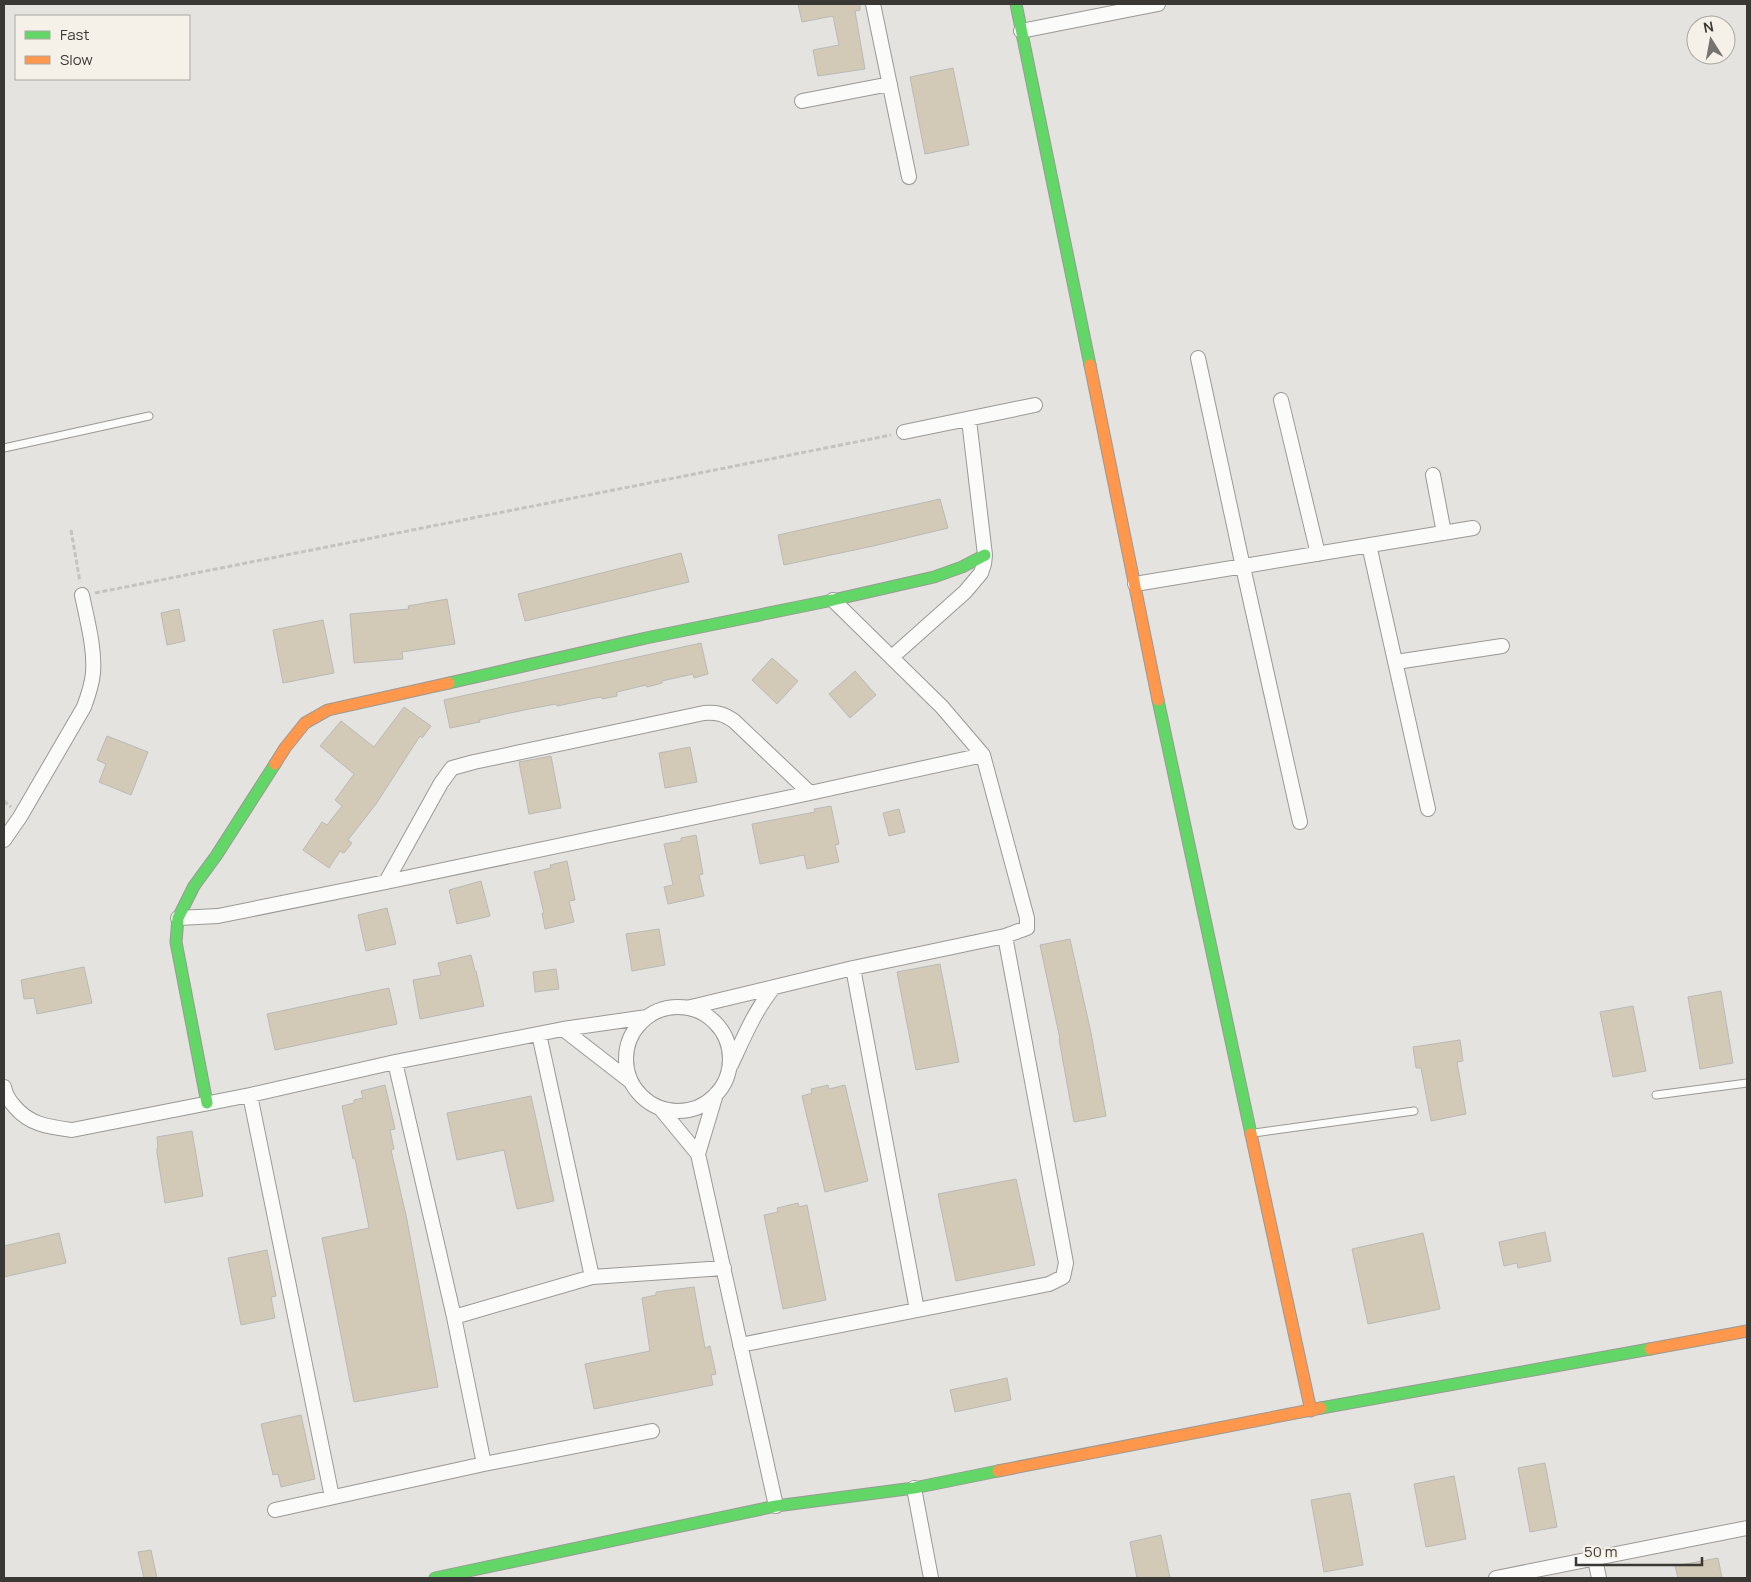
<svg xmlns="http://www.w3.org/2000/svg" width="1751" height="1582" viewBox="0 0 1751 1582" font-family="Manrope,sans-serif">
<rect width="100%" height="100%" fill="#e4e3df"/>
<path fill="#d2cab7" stroke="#bab9b6" d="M798 4H860V10L855 11 865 69 818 76 813 50 839 45 833 16 802 22Z
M953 68 969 145 925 154 910 77Z
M940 499 948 528 873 546 784 565 778 535Z
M681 553 689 582 525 621 518 594Z
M447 599 455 644 402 652 403 659 354 663 350 614 409 609 408 606Z
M179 609 185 641 167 645 161 613Z
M323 620 334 673 283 683 273 630Z
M701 643 708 674 694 678 693 674 662 681V683L647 687 646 685 617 692V696L602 699 601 697 586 700 557 706 556 704 524 710 479 720 480 722 450 728 444 700Z
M772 658 798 681 777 704 752 680Z
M855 671 876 695 850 718 829 694Z
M404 707 431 726 422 738 420 736 376 804 348 840 352 843 344 853 340 851 329 868 303 850 322 822 327 825 342 806 335 800 354 774 320 746 341 721 374 747Z
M107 736 148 752 131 795 99 782 106 764 97 760Z
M690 747 697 782 665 788 659 753Z
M551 756 561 808 529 814 519 762Z
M831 806 839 844 835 845 839 862 807 869 804 855 760 864 752 824 815 812 814 809Z
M899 809 905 832 889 836 883 813Z
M696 835 703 874 699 875 704 896 668 904 664 887 673 885 664 844 681 841V838Z
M567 861 575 900 569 901 574 922 545 929 542 913H544L534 872 551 868 550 865Z
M481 881 490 916 457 924 449 890Z
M387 908 396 944 366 951 358 915Z
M659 929 665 965 632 971 626 934Z
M1070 939 1091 1033 1106 1116 1074 1122 1059 1039H1060L1040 945Z
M471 955 475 971H476L484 1006 420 1019 413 980 441 975 438 963Z
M940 964 959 1062 916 1070 897 972Z
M84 967 92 1003 37 1014 34 998 24 999 21 980Z
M556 969 559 989 535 992 533 972Z
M389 988 397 1024 275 1050 267 1014Z
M1721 991 1733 1063 1700 1069 1688 997Z
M1633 1006 1646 1071 1613 1077 1600 1012Z
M1460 1040 1463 1061 1457 1062 1466 1114 1431 1121 1421 1068H1416L1413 1047Z
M385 1085 395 1129 390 1130 394 1149 391 1150 407 1220 438 1387 354 1402 322 1238 369 1228 355 1158 353 1159 342 1106 354 1103V1100L363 1098 361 1091Z
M828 1085 829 1089 845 1085 868 1181 825 1192 802 1096 812 1093 811 1089Z
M531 1096 554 1201 517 1209 504 1150 457 1160 447 1113Z
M192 1131 203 1196 165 1203 157 1153V1148H158L157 1137Z
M1016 1179 1035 1265 956 1281 938 1194Z
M798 1203 799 1207 807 1205 826 1300 783 1309 764 1215 778 1212 777 1208Z
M1545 1232 1551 1261 1518 1268 1517 1263 1504 1266 1499 1242Z
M59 1233 66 1263 4 1277V1246Z
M1423 1233 1440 1309 1368 1324 1352 1249Z
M267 1250 276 1296 271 1297 275 1318 241 1325 228 1258Z
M694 1287 705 1348 710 1346 716 1374 711 1375 713 1385 594 1409 585 1364 650 1351 642 1298 656 1295V1292Z
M1007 1378 1011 1400 955 1412 950 1390Z
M301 1415 315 1479 281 1487 278 1474 273 1475 261 1424Z
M1545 1463 1557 1527 1530 1532 1518 1468Z
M1454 1476 1466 1539 1426 1547 1414 1484Z
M1350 1493 1363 1565 1324 1572 1311 1500Z
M1161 1535 1170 1578H1137L1130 1542Z
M151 1550 157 1578H144L138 1552Z
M1718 1558 1722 1578H1678L1675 1566Z"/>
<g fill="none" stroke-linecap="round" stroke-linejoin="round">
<g stroke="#9a9996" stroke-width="9">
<path id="lane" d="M4 448 149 416
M1656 1095 1747 1083
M1254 1133 1414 1111"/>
</g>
<g stroke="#9a9996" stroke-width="16">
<path id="street" d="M873 4 909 177
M1021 31 1158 4
M802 101 890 84
M1198 358 1243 567 1300 822
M1281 400 1318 554
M904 432 1035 405
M1433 475 1444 533
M1369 545 1428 809
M1135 584 1473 528
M892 657 965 592 981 573 984 564 985 555 969 420
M1396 662 1502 646
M4 840 20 817 84 707C88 696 92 685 93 673 95 648 87 620 82 595
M386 882 441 783 452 768 474 762 704 713C717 712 724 714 734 721L810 793
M178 918 218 916 386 882 810 793 983 755
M853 968 917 1310
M626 1059a52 52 0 1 1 104 0a52 52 0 1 1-104 0Z
M687 1008 853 968 1005 936 1027 928V918L983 755 942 707 833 600
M563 1029 630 1081
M539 1034 592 1277
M395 1062 454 1317 484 1464
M731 1065C744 1037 755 1010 774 987
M4 1087C6 1096 9 1100 15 1107 30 1125 50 1127 72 1130L250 1095 395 1062 563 1029 647 1017
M250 1095 332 1497
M660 1108 698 1154 776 1506
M698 1154 716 1094
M454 1317 592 1277 724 1268
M740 1345 1049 1284 1063 1277 1066 1263 1005 936
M914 1488 931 1578
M275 1510 484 1464 652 1431
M1595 1559 1599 1578
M1496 1578 1747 1528"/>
</g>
<g stroke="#9a9996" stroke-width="13">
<path id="fast" d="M1016 4 1090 365
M449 683 646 638 833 600 934 577 962 567 985 555
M1158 700 1251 1134
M207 1103 176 942 178 918 194 886 216 856 275 764
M1321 1408 1650 1349
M435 1578 776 1506 914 1488 998 1471"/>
</g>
<g stroke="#9a9996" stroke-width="13">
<path id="slow" d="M1090 365 1158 700
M275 764 285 748 305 723 328 710 449 683
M1251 1134 1311 1411
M1650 1349 1747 1331
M998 1471 1321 1408"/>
</g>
<path stroke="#c4c3c2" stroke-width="3" stroke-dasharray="5 2.5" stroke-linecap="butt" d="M71 530 80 582
M95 593 891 435
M4 801 11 807"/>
<use href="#lane" stroke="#fbfbfa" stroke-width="7"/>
<use href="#street" stroke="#fbfbfa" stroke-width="14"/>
<use href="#fast" stroke="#63d668" stroke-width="11"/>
<use href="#slow" stroke="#ff974d" stroke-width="11"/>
</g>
<rect width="1751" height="1582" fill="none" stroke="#393835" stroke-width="10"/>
<rect x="15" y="15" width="175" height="65" fill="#f5f1e9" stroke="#aaa7a1"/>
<rect x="25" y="31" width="25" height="8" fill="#63d668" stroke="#aaa7a1"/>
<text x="60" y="40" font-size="15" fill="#393835">Fast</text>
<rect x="25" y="56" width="25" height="8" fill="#ff974d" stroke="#aaa7a1"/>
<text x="60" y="65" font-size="15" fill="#393835">Slow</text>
<g transform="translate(1711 40) rotate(349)"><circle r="24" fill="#f5f1e9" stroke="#aaa7a1"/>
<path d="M0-4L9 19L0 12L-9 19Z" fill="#757470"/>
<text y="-8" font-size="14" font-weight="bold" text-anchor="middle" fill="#393835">N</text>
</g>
<path d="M1576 1557v8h126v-8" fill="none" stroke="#393835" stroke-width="2.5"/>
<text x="1584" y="1557" font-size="15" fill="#393835" stroke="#f5f1e9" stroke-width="4" paint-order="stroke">50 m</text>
</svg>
